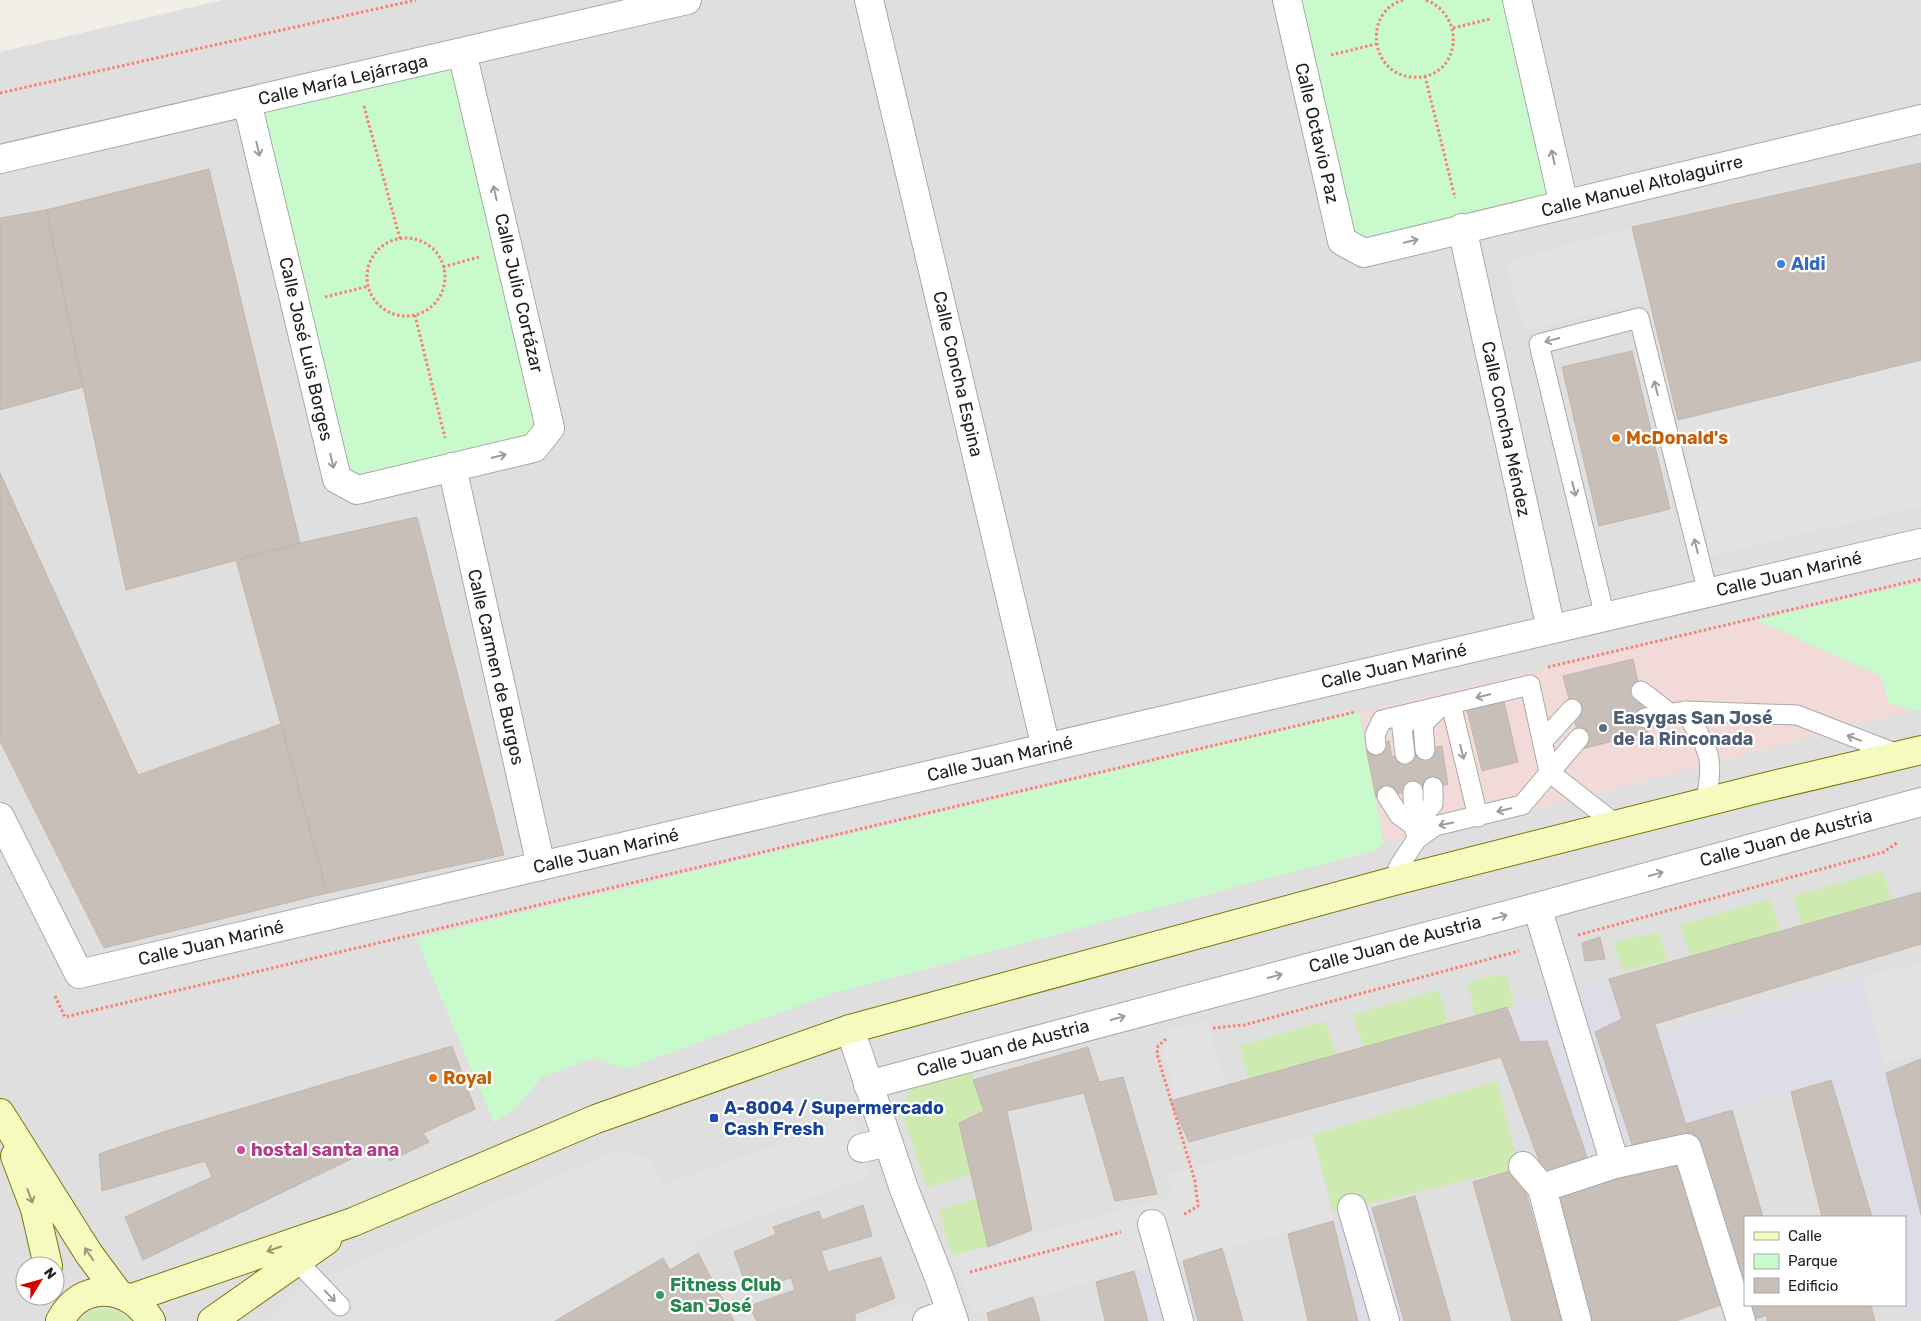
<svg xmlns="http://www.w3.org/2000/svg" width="1921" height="1321" viewBox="0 0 1921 1321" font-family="Rubik,sans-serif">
<rect width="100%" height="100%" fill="#f2efe9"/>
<path fill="#e0dfdf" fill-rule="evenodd" d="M223 0H1921V1321H0V52ZM1745 1217H1905V1305H1745ZM25 1266H55V1296H25Z"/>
<path fill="#f2dad9" d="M1756 620 1882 677 1888 702 1911 711 1487 822 1384 843 1359 712Z"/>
<path fill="#cdebb0" d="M1882 871 1893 902 1802 928 1794 896Z
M1770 899 1781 932 1690 955 1680 925Z
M1659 932 1667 961 1623 971 1613 942Z
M1507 973 1514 1007 1475 1016 1467 982Z
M1439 990 1448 1023 1364 1047 1352 1015Z
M1325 1021 1337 1054 1248 1079 1240 1046Z
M973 1067V1080L984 1111 959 1123 971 1174 927 1188 902 1112 909 1090Z
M1497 1081 1519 1168 1333 1212 1313 1135Z
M976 1198 988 1247 952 1256 939 1210Z
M101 1309C114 1310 122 1312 132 1321H78L90 1312Z"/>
<path fill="#c8facc" d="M1287 0H1517L1564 205 1462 228 1342 241Z
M462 52 550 428 534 448 337 479 247 102Z
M1921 582V710L1911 711 1888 702 1881 676 1756 620Z
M1359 712 1384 843 1376 850 831 994 626 1069 594 1058 542 1077 515 1109 494 1123 416 938Z"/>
<path fill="#e2e2e2" d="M1632 227 1649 300 1524 331 1506 262Z
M1921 360V506L1710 556 1678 420Z
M1921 963V1053L1884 1064 1862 977Z
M1207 1020 1226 1085 1176 1099 1159 1032Z
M855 1118 870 1176 693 1241 698 1253 670 1270 663 1258 554 1321H264L299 1288 616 1151 649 1158 662 1185Z
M1313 1135 1333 1221 1033 1297 987 1313 975 1314 952 1256 1174 1196 1168 1175Z
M909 1302 915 1321H855Z"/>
<path fill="#dddde8" d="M1862 977 1921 1215V1310L1908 1315 1905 1304V1217H1876L1831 1080 1686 1124 1646 1036Z
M1609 979 1622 1019 1595 1032 1635 1153 1590 1166 1547 1041 1520 1042 1514 1007Z
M1372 1208 1404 1321H1358L1333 1221Z
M1183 1261 1198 1321H1148L1134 1271Z"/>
<path fill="#c7bfb8" stroke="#c4b6ab" d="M1921 163V360L1678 420 1632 227Z
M209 169 300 543 126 590 46 210Z
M46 210 83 387 0 410V218Z
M1632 351 1670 509 1599 526 1562 367Z
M0 473 138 775 281 724 327 893 104 948 0 741Z
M417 517 504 855 327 893 236 560 300 543Z
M1633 659 1648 732 1582 749 1563 676Z
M1504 702 1518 762 1482 771 1467 710Z
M1389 741 1392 757 1442 746 1448 784 1376 798 1366 748Z
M1921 892V944L1655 1024 1690 1138 1635 1153 1595 1032 1622 1019 1609 979Z
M1600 937 1605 959 1585 961 1582 943Z
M1507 1007 1520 1042 1547 1041 1590 1166 1545 1177 1501 1057 1189 1142 1170 1101Z
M452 1046 475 1109 423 1133 429 1142 390 1161 380 1145 143 1260 125 1217 212 1177 205 1161 102 1191 99 1154 166 1131Z
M1088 1047 1099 1082 1123 1077 1157 1194 1115 1201 1084 1093 1007 1111 1032 1230 988 1247 959 1123 984 1111 973 1080Z
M1921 1059V1215L1886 1073Z
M1831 1080 1872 1217H1822L1791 1092Z
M1732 1110 1763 1217H1745V1305H1871L1875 1321H1767V1315L1750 1321 1686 1124Z
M1687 1162 1729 1302 1676 1321H1585L1550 1196Z
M1519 1168 1562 1321H1512L1473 1182Z
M1415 1196 1451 1321H1404L1372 1208Z
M863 1205 872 1236 821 1251 828 1272 881 1257 895 1298 855 1314V1321H757L749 1306 795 1290 791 1278 748 1290 734 1252 776 1234 773 1227 819 1211 822 1220Z
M1333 1221 1358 1321H1308L1288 1234Z
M1222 1248 1243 1321H1198L1183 1261Z
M698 1253 734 1321H555L663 1258 670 1270Z
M1134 1271 1148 1321H1105L1096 1282Z
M1033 1297 1040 1321H989L987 1313Z"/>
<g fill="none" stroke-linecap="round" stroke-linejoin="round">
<g stroke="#a9a9a9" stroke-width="21">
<path id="service" d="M1605 617 1539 344 1639 318 1708 593
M1641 691 1671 714
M1451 704 1478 817
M1685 711C1708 749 1716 757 1705 803
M1645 718 1685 711 1797 715 1900 755
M1543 741 1572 709
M1376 745 1375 735 1382 720 1530 685 1549 772 1618 826
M1425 750 1423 724 1440 707
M1405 754 1402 729 1413 713
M1413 791 1414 826
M1387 796 1399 815 1414 826 1417 839
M1414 826 1433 804V787
M1394 881 1399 866 1417 839 1435 826 1522 805 1579 738
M297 1261 340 1306"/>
</g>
<g stroke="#a9a9a9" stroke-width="30">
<path id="pedestrian" d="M1537 907 1615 1164
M1523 1166 1542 1188
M1352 1208 1385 1321
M1152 1224 1179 1321
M1577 1321 1542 1188 1615 1164 1687 1148 1741 1321"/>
</g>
<g stroke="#a9a9a9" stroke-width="30">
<path id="minor" d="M869 0 1046 748
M1287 0 1342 241 1364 253 1921 119
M1517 0 1564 205
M247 102 337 479 357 490 534 448 550 428 462 52
M0 159 687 0
M1462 228 1551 629
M452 467 541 866
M0 817 79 974 1921 543
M850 1029 904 1189 940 1280 954 1321
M868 1085 1537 907 1921 802
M862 1148 888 1142
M927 1321 951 1312"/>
</g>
<g stroke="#707d05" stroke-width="30">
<path id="secondary" d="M0 1113 89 1254 118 1293
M15 1156 35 1209 48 1266
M132 1298 353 1222 596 1119 850 1029 1394 881 1761 788 1921 750
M60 1321C81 1280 129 1284 151 1321
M212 1321 327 1240"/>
</g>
<path stroke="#fa8072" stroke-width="3" stroke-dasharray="2.5 2.5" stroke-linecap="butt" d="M1403 0C1363 12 1370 73 1411 77 1458 82 1470 18 1426 0
M1453 28 1490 19
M1331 55 1376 44
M1425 76 1455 198
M0 93 416 0
M364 106 400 239
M367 277a39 39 0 1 1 78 0a39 39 0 1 1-78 0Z
M443 267 479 257
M325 297 369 286
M415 315 445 438
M1548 667 1921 579
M1578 935 1884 852 1898 842
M55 996 65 1017 1355 712
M1213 1028 1244 1025 1519 951
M1166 1039 1158 1046 1157 1054 1195 1181 1198 1206 1183 1215
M970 1272 1121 1232"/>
<use href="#service" stroke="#fff" stroke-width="19"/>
<use href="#pedestrian" stroke="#fff" stroke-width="28"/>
<use href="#minor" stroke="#fff" stroke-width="28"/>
<use href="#secondary" stroke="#f7fabf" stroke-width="28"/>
</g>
<defs><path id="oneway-shaft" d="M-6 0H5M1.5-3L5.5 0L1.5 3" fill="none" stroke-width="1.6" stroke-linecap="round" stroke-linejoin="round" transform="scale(1.25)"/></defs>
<g stroke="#9c9c9c">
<use href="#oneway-shaft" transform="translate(258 149) rotate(77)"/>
<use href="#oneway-shaft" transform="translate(1553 157) rotate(-103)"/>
<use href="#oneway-shaft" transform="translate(495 193) rotate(-103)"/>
<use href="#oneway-shaft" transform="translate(1411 241) rotate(-14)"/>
<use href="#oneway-shaft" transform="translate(1552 340) rotate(165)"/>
<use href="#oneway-shaft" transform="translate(1656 388) rotate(-104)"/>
<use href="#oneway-shaft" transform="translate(499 456) rotate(-13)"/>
<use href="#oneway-shaft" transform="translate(332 461) rotate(77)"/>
<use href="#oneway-shaft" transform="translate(1574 489) rotate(76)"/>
<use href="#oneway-shaft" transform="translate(1696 546) rotate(-104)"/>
<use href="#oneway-shaft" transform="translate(1483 696) rotate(166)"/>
<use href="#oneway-shaft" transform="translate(1854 738) rotate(-159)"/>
<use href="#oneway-shaft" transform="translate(1462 752) rotate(76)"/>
<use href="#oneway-shaft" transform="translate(1504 810) rotate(166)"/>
<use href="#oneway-shaft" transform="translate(1446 824) rotate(168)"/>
<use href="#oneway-shaft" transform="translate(1656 874) rotate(-15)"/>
<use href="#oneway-shaft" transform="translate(1500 917) rotate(-15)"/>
<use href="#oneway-shaft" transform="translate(1275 976) rotate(-15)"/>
<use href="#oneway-shaft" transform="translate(1118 1018) rotate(-15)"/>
<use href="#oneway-shaft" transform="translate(330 1296) rotate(46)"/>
</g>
<g stroke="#979978">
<use href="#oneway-shaft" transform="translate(30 1196) rotate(69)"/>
<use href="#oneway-shaft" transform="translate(274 1249) rotate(161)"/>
<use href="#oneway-shaft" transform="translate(89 1254) rotate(-124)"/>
</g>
<circle fill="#3f7fe0" stroke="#fff" stroke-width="2" cx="1781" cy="264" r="5"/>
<g fill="#e8710a" stroke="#fff" stroke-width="2">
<circle cx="1616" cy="438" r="5"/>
<circle cx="433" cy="1078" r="5"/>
</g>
<circle fill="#5c6f8a" stroke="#fff" stroke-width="2" cx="1603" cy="728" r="5"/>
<rect fill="#1a4fb4" stroke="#fff" stroke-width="2" x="709" y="1113" width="10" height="10" rx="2.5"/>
<circle fill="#d1479c" stroke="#fff" stroke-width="2" cx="241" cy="1150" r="5"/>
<circle fill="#2e9e5b" stroke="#fff" stroke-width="2" cx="660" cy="1295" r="5"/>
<g text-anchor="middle" stroke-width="4.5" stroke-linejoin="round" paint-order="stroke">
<g font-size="18" fill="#222" stroke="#fff">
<text transform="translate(343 80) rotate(-13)" y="6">Calle María Lejárraga</text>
<text transform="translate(1317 133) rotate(77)" y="6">Calle Octavio Paz</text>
<text transform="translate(1642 186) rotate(-14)" y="6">Calle Manuel Altolaguirre</text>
<text transform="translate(519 293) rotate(77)" y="6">Calle Julio Cortázar</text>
<text transform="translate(306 349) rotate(77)" y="6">Calle José Luis Borges</text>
<text transform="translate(958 374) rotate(77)" y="6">Calle Concha Espina</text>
<text transform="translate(1506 429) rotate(78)" y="6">Calle Concha Méndez</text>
<text transform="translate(1789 574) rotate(-13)" y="6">Calle Juan Mariné</text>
<text transform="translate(1394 666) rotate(-13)" y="6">Calle Juan Mariné</text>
<text transform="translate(496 667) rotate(77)" y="6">Calle Carmen de Burgos</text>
<text transform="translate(1000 759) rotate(-13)" y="6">Calle Juan Mariné</text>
<text transform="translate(1786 838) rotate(-15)" y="6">Calle Juan de Austria</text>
<text transform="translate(606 851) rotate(-13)" y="6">Calle Juan Mariné</text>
<text transform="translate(211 943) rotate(-13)" y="6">Calle Juan Mariné</text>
<text transform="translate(1395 944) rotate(-15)" y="6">Calle Juan de Austria</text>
<text transform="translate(1003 1048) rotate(-15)" y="6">Calle Juan de Austria</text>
</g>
<g font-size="18" font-weight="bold" fill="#366cbe" stroke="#fff" text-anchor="start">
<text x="1791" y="270">Aldi</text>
</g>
<g font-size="18" font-weight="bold" fill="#c56008" stroke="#fff" text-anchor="start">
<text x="1626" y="444">McDonald's</text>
<text x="443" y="1084">Royal</text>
</g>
<g font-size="18" font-weight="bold" fill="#4e5e75" stroke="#fff" text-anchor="start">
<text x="1613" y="724">Easygas San José<tspan x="1613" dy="21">de la Rinconada</tspan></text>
</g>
<g font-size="18" font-weight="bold" fill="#164399" stroke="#fff" text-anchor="start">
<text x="724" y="1114">A-8004 / Supermercado<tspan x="724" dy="21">Cash Fresh</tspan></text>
</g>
<g font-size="18" font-weight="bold" fill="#b23c85" stroke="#fff" text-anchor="start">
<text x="251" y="1156">hostal santa ana</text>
</g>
<g font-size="18" font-weight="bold" fill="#27864d" stroke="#fff" text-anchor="start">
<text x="670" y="1291">Fitness Club<tspan x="670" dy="21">San José</tspan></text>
</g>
</g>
<rect x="1744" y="1216" width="162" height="90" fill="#ffffff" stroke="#a7a7a7"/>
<rect x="1754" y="1232" width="25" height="8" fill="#f7fabf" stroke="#a7a7a7"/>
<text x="1788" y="1241" font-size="15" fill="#222222">Calle</text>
<rect x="1754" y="1254" width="25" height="15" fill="#c8facc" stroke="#a7a7a7"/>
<text x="1788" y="1266" font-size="15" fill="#222222">Parque</text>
<rect x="1754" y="1278" width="25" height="15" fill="#c7bfb8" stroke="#a7a7a7"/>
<text x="1788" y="1291" font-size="15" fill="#222222">Edificio</text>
<g transform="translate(40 1281) rotate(53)"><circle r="24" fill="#ffffff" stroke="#a7a7a7"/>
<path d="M0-4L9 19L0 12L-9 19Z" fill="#d40000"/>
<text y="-8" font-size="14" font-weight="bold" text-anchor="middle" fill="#222222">N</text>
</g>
</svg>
